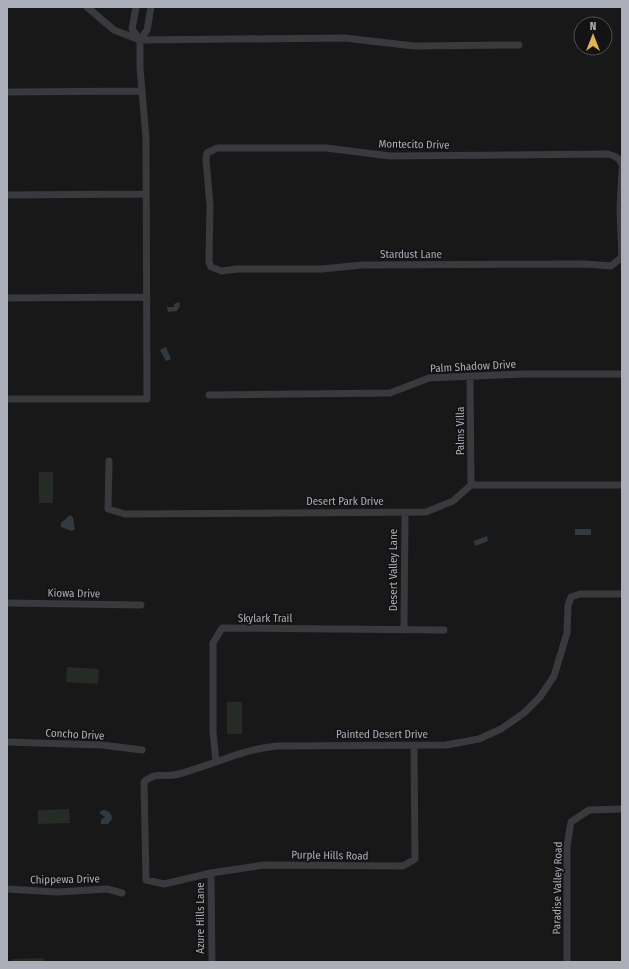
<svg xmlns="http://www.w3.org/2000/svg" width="629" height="969" viewBox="0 0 629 969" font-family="'Fira Sans Condensed',sans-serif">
<rect width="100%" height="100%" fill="#181819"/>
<path fill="#242c25" d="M39 472H53V503H39Z
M67 667 99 669 98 684 66 682Z
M227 702H242V734H227Z
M69 809 70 823 38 824V810Z
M44 958V962H12V959Z"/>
<path fill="#323a41" d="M179 302 180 306 177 311 168 312 167 307H174V304Z
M166 347 171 359 166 361 160 350Z
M70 515 73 517 75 529 72 531 61 527V523Z
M575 529H591V535H575Z
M487 536 488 541 475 546 474 541Z
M103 810C108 810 112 813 112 819L108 824H101V820L105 817 99 813Z"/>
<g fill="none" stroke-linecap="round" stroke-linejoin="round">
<path stroke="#393a3e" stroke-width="7" d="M87 7 114 30 140 40 345 38 414 46 519 45
M136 7 132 29 140 40
M7 92 141 91
M622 165C620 158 615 156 608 154L390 156 326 148H217L207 153 206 159 210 206 209 262 211 267 222 271 237 269H322L362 265 585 264 611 266 622 257 620 209 622 170
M7 195 146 194
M7 298 147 297
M470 377 471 485
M209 395 390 393 429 378 524 374H622
M7 399H147L146 138 140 68V40L147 30 151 7
M109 461 108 509 125 514 426 512 453 501 471 485H622
M7 603 141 605
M404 628 405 512
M7 742 102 745 142 750
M414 746 415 859 403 866 264 865 211 873 164 884 146 880 144 782C156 771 164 778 179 774 212 765 243 749 277 746L446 745 479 739 501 729 524 713 540 697 554 676 567 633 568 606 571 597 580 594H622
M216 762 213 732V643L222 628 444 630
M211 873 212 962
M7 889 57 892 107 889 122 893
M567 962V846L571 822 589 810 622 809"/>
</g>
<g text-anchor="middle" stroke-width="3.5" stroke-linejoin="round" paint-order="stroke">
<g font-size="11" fill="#abaeb8" stroke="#131314">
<text transform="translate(414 144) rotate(1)" y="4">Montecito Drive</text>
<text x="411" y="258">Stardust Lane</text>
<text transform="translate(473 366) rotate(-3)" y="4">Palm Shadow Drive</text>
<text transform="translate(460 431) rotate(-90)" y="4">Palms Villa</text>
<text x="345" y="505">Desert Park Drive</text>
<text transform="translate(393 570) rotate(-90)" y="4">Desert Valley Lane</text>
<text transform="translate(74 593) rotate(1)" y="4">Kiowa Drive</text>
<text x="265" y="622">Skylark Trail</text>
<text transform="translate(75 734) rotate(3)" y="4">Concho Drive</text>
<text x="382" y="738">Painted Desert Drive</text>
<text transform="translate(330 855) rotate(1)" y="4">Purple Hills Road</text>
<text transform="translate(65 879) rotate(-1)" y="4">Chippewa Drive</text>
<text transform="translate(557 888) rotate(-89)" y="4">Paradise Valley Road</text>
<text transform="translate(200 918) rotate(-90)" y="4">Azure Hills Lane</text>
</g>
</g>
<rect width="629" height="969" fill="none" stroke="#abaeb8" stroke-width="16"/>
<g transform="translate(593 36)"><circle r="19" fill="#131314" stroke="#505156"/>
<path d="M0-3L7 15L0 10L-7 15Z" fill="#e1b348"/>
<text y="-6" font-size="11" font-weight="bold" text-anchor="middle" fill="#abaeb8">N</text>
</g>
</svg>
